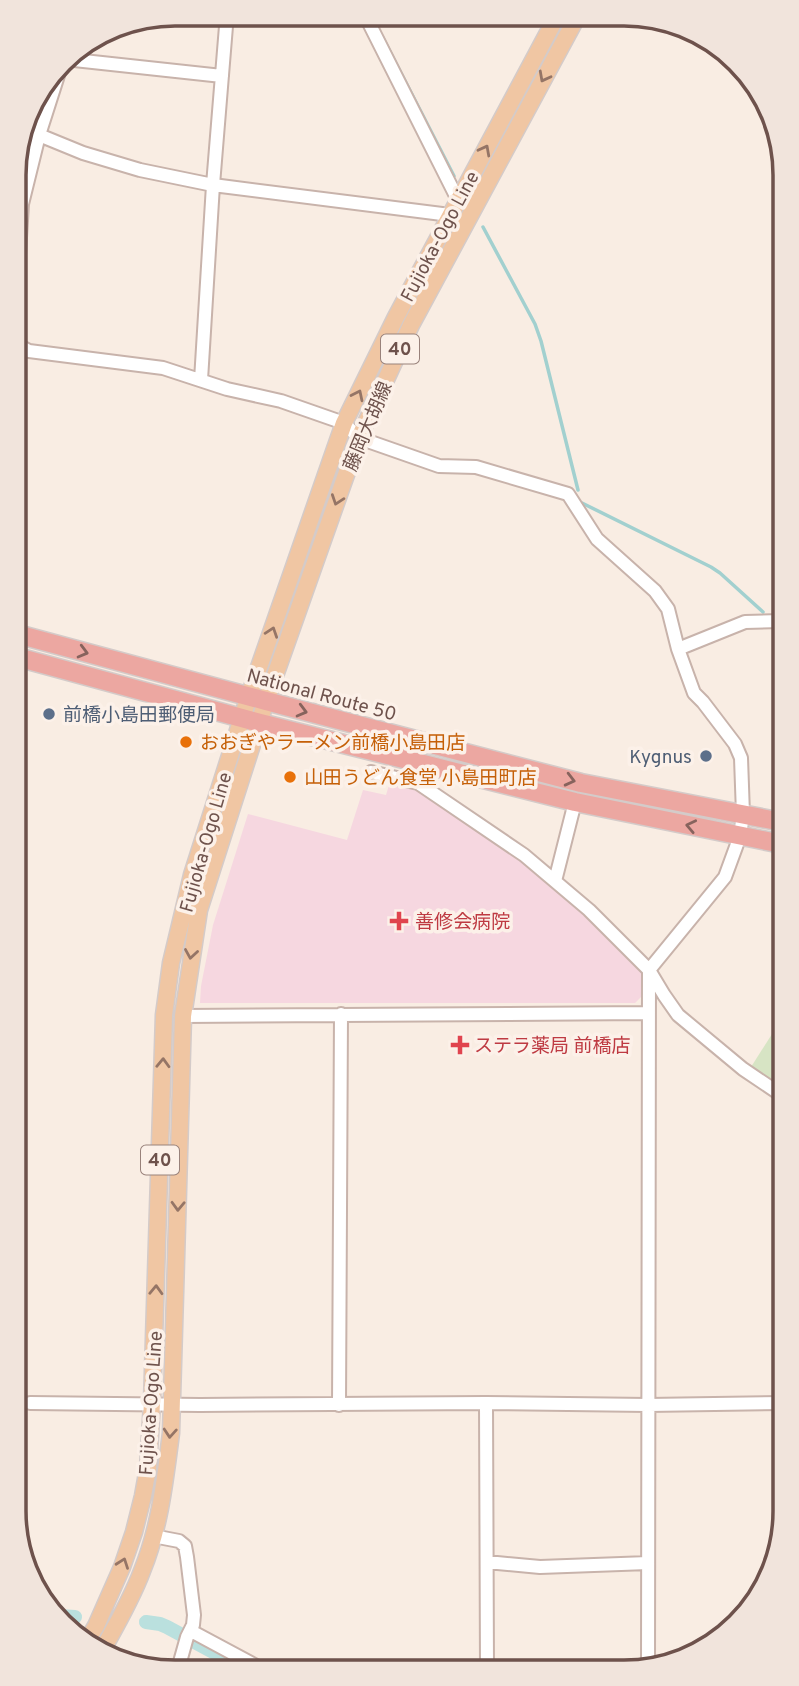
<svg xmlns="http://www.w3.org/2000/svg" width="799" height="1686" viewBox="0 0 799 1686" font-family="Overpass,'Noto Sans JP',sans-serif">
<rect width="100%" height="100%" fill="#f9ede3"/>
<path fill="#f6d7e0" d="M390 782 422 791 523 859 563 897 591 919 643 971 641 997 635 1003H200L201 986 213 925 248 814 347 840 363 790 386 795Z"/>
<path fill="#d7e4c4" d="M772 1034 783 1037V1088L751 1067Z"/>
<g fill="none" stroke-linecap="round" stroke-linejoin="round">
<path stroke="#a2d0cf" stroke-width="3.5" d="M382 36 454 176
M483 227 535 324 541 341 578 490
M582 503 711 567 720 573 763 612"/>
<path stroke="#bae0de" stroke-width="14" d="M59 1616 75 1617
M146 1622 160 1624 167 1627 243 1668"/>
<g stroke="#c8b3ab" stroke-width="16">
<path id="minor" d="M365 15 458 200
M65 59 222 76
M23 130 39 135 83 153 140 170 213 185 450 215
M16 304 22 204 39 135 62 63
M16 344 29 351 163 368 227 389 281 401 344 423 359 438 439 466 476 467 568 494 597 539 655 591 668 609 678 649
M16 376 18 367 19 346
M201 380 213 185 227 14
M371 772 418 783 524 855 589 910 649 970 664 995 678 1015 743 1069 783 1096
M555 881 575 802
M183 1016 648 1013
M30 1403 200 1405 486 1403 648 1405 784 1403
M486 1403 487 1667
M339 1405 341 1014
M153 1536 179 1541 185 1546 187 1557 194 1615 193 1625 187 1637 178 1669
M487 1562 540 1567 648 1563
M191 1631 260 1668
M648 1666 649 970 725 877 740 836 743 814 741 758 735 744 703 702 694 693 678 649 745 622 781 621"/>
</g>
<g stroke="#d4cbc9" stroke-width="19">
<path id="major" d="M87 1641 96 1626 122 1567 134 1532 143 1496 148 1468 152 1403 164 1015 171 963 192 875 249 696 344 423 396 317 557 16
M103 1649C117 1624 132 1598 142 1571 160 1527 165 1479 171 1433L183 1016 199 910 266 701 359 438 411 325 577 17"/>
</g>
<g stroke="#d4cbc9" stroke-width="21">
<path id="highway" d="M17 634 266 701 581 783 782 822
M17 657 260 723 575 802 782 844"/>
</g>
<use href="#minor" stroke="#fff" stroke-width="12"/>
<use href="#major" stroke="#f0c6a3" stroke-width="16"/>
<use href="#highway" stroke="#eca7a1" stroke-width="18"/>
</g>
<defs><path id="oneway-chevron" d="M-2-3.5L2.5 0L-2 3.5" fill="none" stroke-width="1.6" stroke-linecap="round" stroke-linejoin="round" transform="scale(1.75)"/></defs>
<g stroke="#957566">
<use href="#oneway-chevron" transform="translate(544 77) rotate(118)"/>
<use href="#oneway-chevron" transform="translate(485 150) rotate(-62)"/>
<use href="#oneway-chevron" transform="translate(358 395) rotate(-64)"/>
<use href="#oneway-chevron" transform="translate(337 500) rotate(109)"/>
<use href="#oneway-chevron" transform="translate(272 632) rotate(-71)"/>
<use href="#oneway-chevron" transform="translate(191 954) rotate(99)"/>
<use href="#oneway-chevron" transform="translate(163 1063) rotate(-88)"/>
<use href="#oneway-chevron" transform="translate(178 1206) rotate(92)"/>
<use href="#oneway-chevron" transform="translate(156 1290) rotate(-88)"/>
<use href="#oneway-chevron" transform="translate(170 1433) rotate(94)"/>
<use href="#oneway-chevron" transform="translate(123 1563) rotate(-70)"/>
</g>
<g stroke="#87635d">
<use href="#oneway-chevron" transform="translate(83 652) rotate(15)"/>
<use href="#oneway-chevron" transform="translate(302 711) rotate(15)"/>
<use href="#oneway-chevron" transform="translate(570 780) rotate(14)"/>
<use href="#oneway-chevron" transform="translate(691 826) rotate(-168)"/>
</g>
<g fill="#5c6f8a" stroke="#fcf1e9" stroke-width="2.5">
<circle cx="49" cy="714" r="7"/>
<circle cx="706" cy="756" r="7"/>
</g>
<g fill="#e8710a" stroke="#fcf1e9" stroke-width="2.5">
<circle cx="186" cy="742" r="7"/>
<circle cx="290" cy="777" r="7"/>
</g>
<g fill="#e0444e" stroke="#fcf1e9" stroke-width="2.5">
<path d="M395.5 910.5h7v7h7v7h-7v7h-7v-7h-7v-7h7z"/>
<path d="M456.5 1034.5h7v7h7v7h-7v7h-7v-7h-7v-7h7z"/>
</g>
<g text-anchor="middle" stroke-width="7" stroke-linejoin="round" paint-order="stroke">
<g fill="#fcf1e9" stroke="#99827b" stroke-width="2">
<rect x="381" y="334.5" width="38" height="29" rx="5"/>
<rect x="141" y="1145.5" width="38" height="29" rx="5"/>
</g>
<g font-size="18" font-weight="bold" fill="#6e524c">
<text x="400" y="355">40</text>
<text x="160" y="1166">40</text>
</g>
<g font-size="19" fill="#6e524c" stroke="#fcf1e9">
<text transform="translate(439 236) rotate(-62)" y="7">Fujioka-Ogo Line</text>
<text transform="translate(367 426) rotate(-67)" y="7">藤岡大胡線</text>
<text transform="translate(322 694) rotate(15)" y="7">National Route 50</text>
<text transform="translate(205 842) rotate(-74)" y="7">Fujioka-Ogo Line</text>
<text transform="translate(150 1403) rotate(-86)" y="7">Fujioka-Ogo Line</text>
</g>
<g font-size="19" fill="#4e5e75" stroke="#fcf1e9" text-anchor="start">
<text x="63" y="721">前橋小島田郵便局</text>
<text x="692" y="763" text-anchor="end">Kygnus</text>
</g>
<g font-size="19" fill="#c56008" stroke="#fcf1e9" text-anchor="start">
<text x="200" y="749">おおぎやラーメン前橋小島田店</text>
<text x="304" y="784">山田うどん食堂 小島田町店</text>
</g>
<g font-size="19" fill="#be3a42" stroke="#fcf1e9" text-anchor="start">
<text x="415" y="928">善修会病院</text>
<text x="474" y="1052">ステラ薬局 前橋店</text>
</g>
</g>
<path d="M0 0H799V1686H0ZM175 26H624A149 149 0 0 1 773 175V1511A149 149 0 0 1 624 1660H175A149 149 0 0 1 26 1511V175A149 149 0 0 1 175 26Z" fill="#f1e4dc" fill-rule="evenodd"/>
<path fill="none" stroke="#6e524c" stroke-width="3.5" d="M175 26H624A149 149 0 0 1 773 175V1511A149 149 0 0 1 624 1660H175A149 149 0 0 1 26 1511V175A149 149 0 0 1 175 26Z"/>
</svg>
